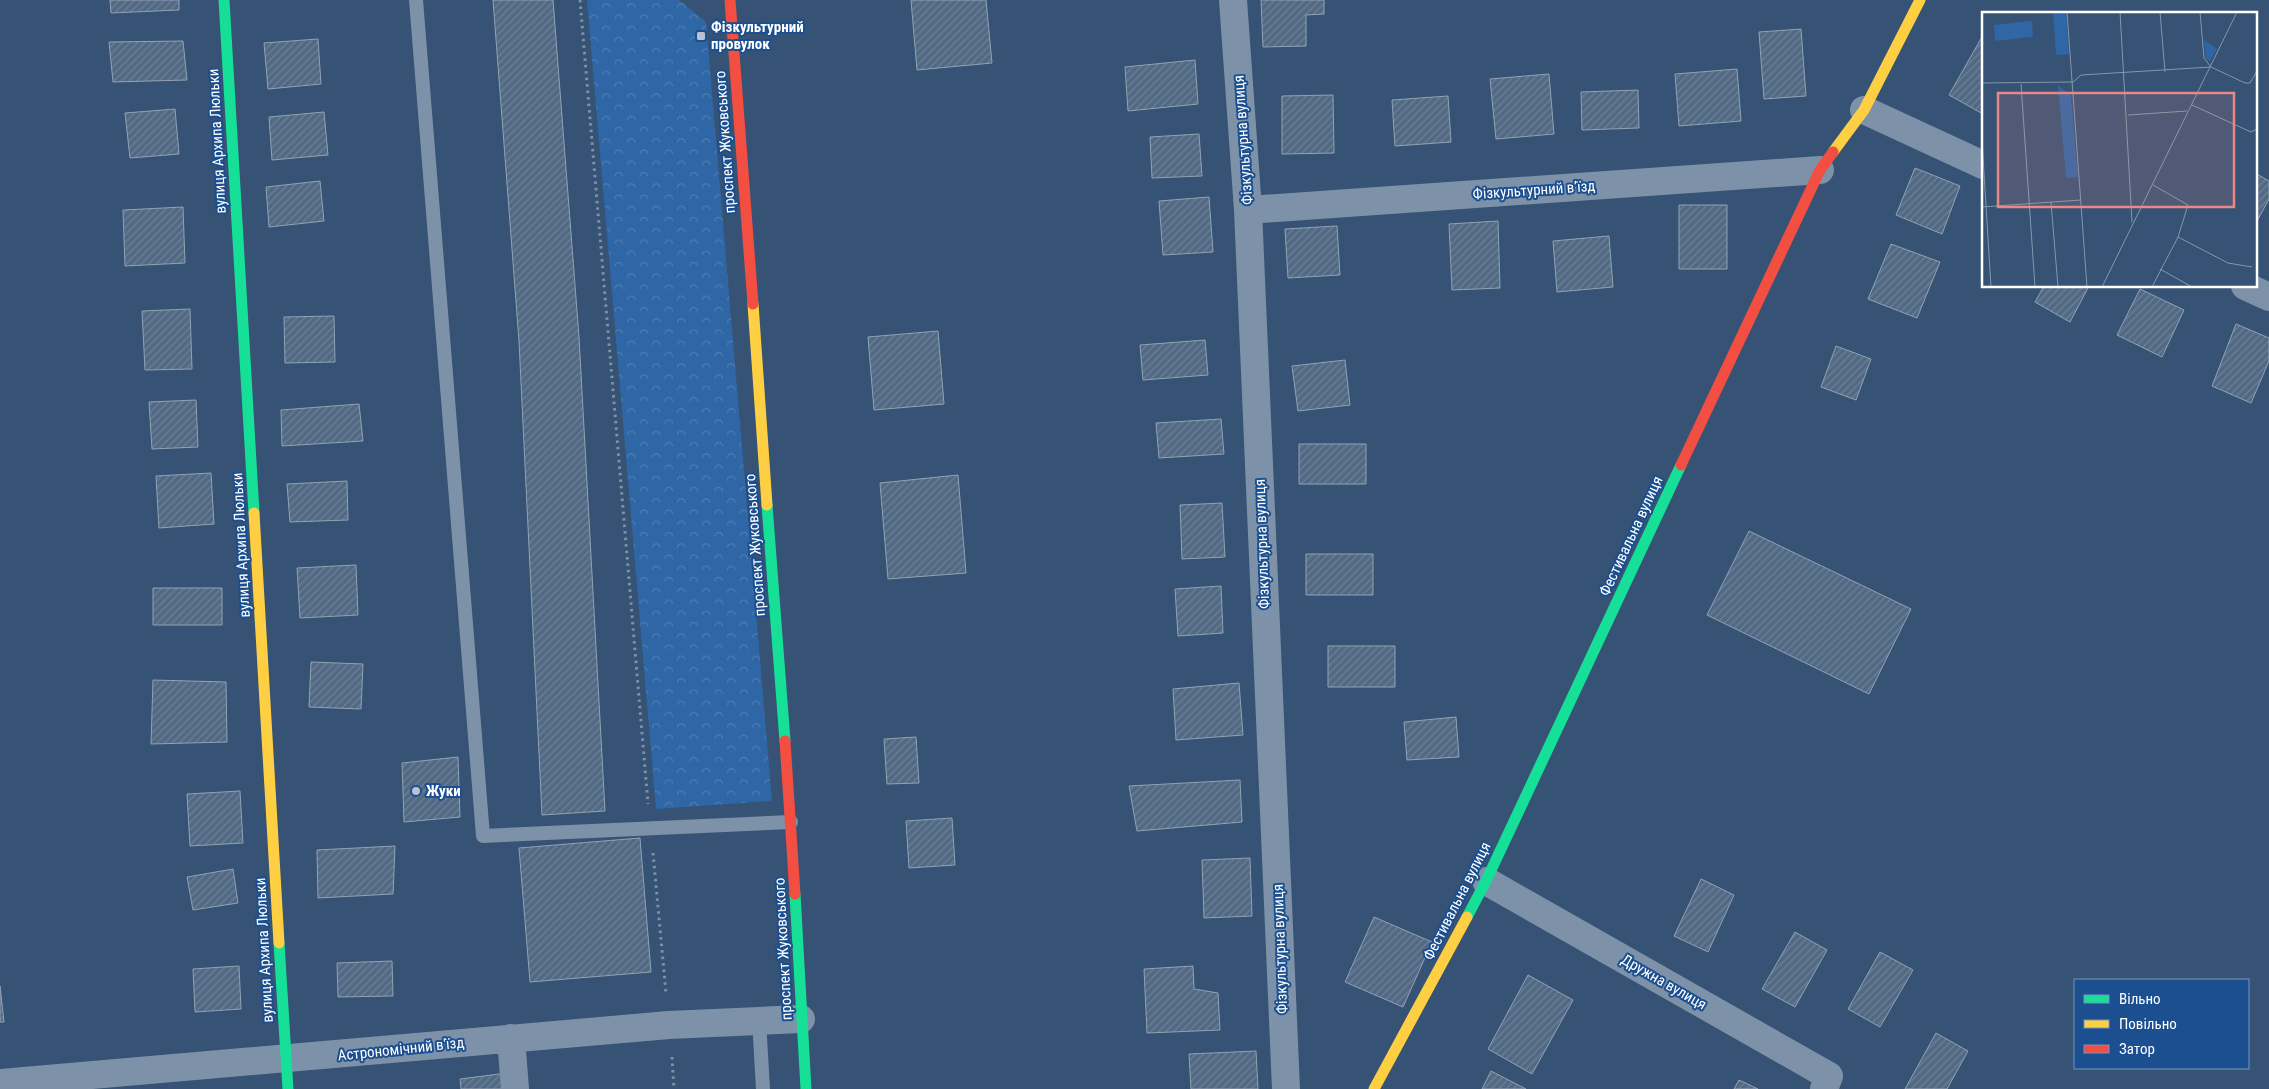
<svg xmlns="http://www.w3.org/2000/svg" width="2269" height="1089" viewBox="0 0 2269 1089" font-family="'Roboto Condensed',sans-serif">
<defs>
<pattern id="park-crowns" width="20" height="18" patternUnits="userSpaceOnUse" patternTransform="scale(1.25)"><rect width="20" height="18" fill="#2f66a5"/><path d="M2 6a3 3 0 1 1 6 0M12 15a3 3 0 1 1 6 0" fill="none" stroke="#4e7db2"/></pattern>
<pattern id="building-hatch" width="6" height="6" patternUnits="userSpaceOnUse" patternTransform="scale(1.25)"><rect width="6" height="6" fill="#526984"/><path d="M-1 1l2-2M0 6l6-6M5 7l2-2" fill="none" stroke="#6c8096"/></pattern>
</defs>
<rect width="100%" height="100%" fill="#365274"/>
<path fill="url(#park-crowns)" d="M587 0H679L706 22 772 801 656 809Z"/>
<path fill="url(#building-hatch)" stroke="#92a2b6" d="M110 0H179V10L111 13Z
M493 0H553L579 337 605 811 542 815 519 341Z
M911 0H986L992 63 917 70Z
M1261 0H1324V14L1306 15V46L1263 47Z
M1801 29 1806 96 1764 99 1759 32Z
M1983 35V114L1949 95Z
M318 39 321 84 268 89 264 43Z
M183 41 187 80 113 82 109 42Z
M1195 60 1198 104 1128 111 1125 67Z
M1737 69 1741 121 1679 126 1675 74Z
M1549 74 1554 134 1496 139 1490 79Z
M1638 90 1639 128 1582 130 1581 92Z
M1333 95 1334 153 1282 154V96Z
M1448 96 1451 142 1395 146 1392 100Z
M175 109 179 154 130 158 125 113Z
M324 112 328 155 272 160 269 117Z
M1199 134 1202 176 1152 178 1150 137Z
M1915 168 1960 186 1942 234 1896 215Z
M2255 173 2269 181V199L2255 225Z
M320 181 324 221 269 227 266 187Z
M1209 197 1213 252 1163 255 1159 201Z
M1679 205H1727V269H1679Z
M183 207 185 263 125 266 123 210Z
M1498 221 1500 288 1452 290 1449 224Z
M1337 226 1340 275 1288 278 1285 229Z
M1609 236 1613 287 1557 292 1553 241Z
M1891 244 1940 262 1917 318 1868 299Z
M2044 286H2089L2070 322 2035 302Z
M2140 289 2184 310 2162 357 2117 335Z
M190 309 192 369 145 370 142 311Z
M334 316 335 362 285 363 284 317Z
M2236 324 2269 338V361L2251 403 2212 386Z
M938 331 944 404 874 410 868 337Z
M1205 340 1208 375 1143 380 1140 345Z
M1836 346 1871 359 1856 400 1821 387Z
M1345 360 1350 405 1298 411 1292 366Z
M196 400 198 447 152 449 149 402Z
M359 404 363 441 282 446 281 410Z
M1221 419 1224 454 1159 458 1156 423Z
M1299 444H1366V484H1299Z
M211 473 214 524 159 528 156 476Z
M958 475 966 573 888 579 880 483Z
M347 481 348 520 290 522 287 484Z
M1222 503 1225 557 1182 559 1180 505Z
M1749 531 1911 609 1869 694 1707 615Z
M1306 554H1373V595H1306Z
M356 565 358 615 300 618 297 568Z
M1221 586 1223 633 1178 636 1175 589Z
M153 588H222V625H153Z
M1328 646H1395V687H1328Z
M311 662 363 664 361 709 309 707Z
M153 680 226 682 227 742 151 744Z
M1239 683 1243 735 1176 740 1173 689Z
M1456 717 1459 757 1407 760 1404 722Z
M916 737 919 783 887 784 884 739Z
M458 757 460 817 404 822 402 763Z
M1240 780 1242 822 1137 831 1129 786Z
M240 791 243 843 190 846 187 794Z
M952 818 955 865 909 868 906 821Z
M640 838 651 972 530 982 519 848Z
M395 846 393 894 318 898 317 850Z
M1250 858 1252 916 1204 918 1202 860Z
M233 869 238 903 193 910 187 877Z
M1701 879 1734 895 1708 952 1674 936Z
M1374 917 1432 942 1403 1007 1345 982Z
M1795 932 1827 950 1795 1007 1762 989Z
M1880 952 1913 970 1880 1027 1848 1009Z
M392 961 393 996 338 997 337 963Z
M239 966 241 1009 195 1012 193 969Z
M1193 966 1194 989 1218 993 1220 1030 1147 1033 1144 969Z
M1528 975 1573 1000 1532 1074 1488 1049Z
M0 986 4 1022H0Z
M1936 1033 1968 1051 1947 1089H1905Z
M1256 1051 1258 1089H1191L1189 1054Z
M1491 1071 1526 1089H1482Z
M507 1073 508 1089H461L460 1079Z
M1739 1080 1758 1089H1734Z"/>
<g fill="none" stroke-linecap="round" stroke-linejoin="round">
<path stroke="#7d92a8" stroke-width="3" stroke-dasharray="2.5 4" stroke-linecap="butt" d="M580 0 648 804
M653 853 666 993
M672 1057 674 1089"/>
<path stroke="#7d92a8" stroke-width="14" d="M416 0 483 836 791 822
M759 1020 763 1089"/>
<path stroke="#7d92a8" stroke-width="28" d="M1233 0 1248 210 1286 1089
M1864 110 1983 165
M1248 210 1820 170
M2245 286 2269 297
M1486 881 1829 1076 1824 1089
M511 1038 515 1089
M0 1083 669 1025 801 1019"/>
<path stroke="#16e098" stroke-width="11" d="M224 0 254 513
M767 505 785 741
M795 894 806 1089
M1467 917 1486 881 1681 465
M279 943 288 1089"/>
<path stroke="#ffcf43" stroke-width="11" d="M1833 152 1864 110 1920 0
M753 304 767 505
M254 513 279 943
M1374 1089 1467 917"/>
<path stroke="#f24e42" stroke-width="11" d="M730 0 753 304
M1681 465 1820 170 1833 152
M785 741 795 894"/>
</g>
<g fill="#b9c2ce" stroke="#1b4f8f" stroke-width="2">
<rect x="696" y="31" width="10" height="10" rx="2.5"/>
<circle cx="416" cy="791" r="5"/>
</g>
<g text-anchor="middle" stroke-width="4" stroke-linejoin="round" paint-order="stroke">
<g font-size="15" font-weight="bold" fill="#fff" stroke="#1b4f8f" text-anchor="start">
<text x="711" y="32">Фізкультурний<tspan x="711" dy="17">провулок</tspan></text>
<text x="426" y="796">Жуки</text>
</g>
<g font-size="15" fill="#fff" stroke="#1b4f8f">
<text transform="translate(1243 140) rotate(-94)" y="5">Фізкультурна вулиця</text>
<text transform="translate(217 141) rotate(-93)" y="5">вулиця Архипа Люльки</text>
<text transform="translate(725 142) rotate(-94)" y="5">проспект Жуковського</text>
<text transform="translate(1534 190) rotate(-4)" y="5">Фізкультурний в’їзд</text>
<text transform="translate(1631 536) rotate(-65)" y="5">Фестивальна вулиця</text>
<text transform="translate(1262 544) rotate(-92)" y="5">Фізкультурна вулиця</text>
<text transform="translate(241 545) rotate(-93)" y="5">вулиця Архипа Люльки</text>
<text transform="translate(755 545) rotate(-94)" y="5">проспект Жуковського</text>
<text transform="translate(1457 901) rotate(-63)" y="5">Фестивальна вулиця</text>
<text transform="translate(783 949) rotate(-93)" y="5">проспект Жуковського</text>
<text transform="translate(1280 949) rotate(-92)" y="5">Фізкультурна вулиця</text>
<text transform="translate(264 950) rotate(-93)" y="5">вулиця Архипа Люльки</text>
<text transform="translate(1664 982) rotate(30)" y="5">Дружна вулиця</text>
<text transform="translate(401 1049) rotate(-6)" y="5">Астрономічний в'їзд</text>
</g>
</g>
<g transform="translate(1982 12)">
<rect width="275" height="275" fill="#365274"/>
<path d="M71 0H84L87 42 74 43ZM50 9 51 25 13 29 12 13ZM222 28 235 37 228 49 224 47ZM76 73 89 84 96 165 84 166Z" fill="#2f66a5"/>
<path fill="none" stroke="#8697ac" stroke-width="1" d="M85 0 105 275M138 0 150 210M178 0 183 60M218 0 222 46 229 55 263 71H268L275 59M0 71 91 70 99 63 229 55M39 72 53 275M210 93 269 120 275 117M146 103 205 99M0 128 9 275M69 190 76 275M0 195 99 188M196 225 246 251 270 255M178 257 210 275M120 275 255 0M170 275 196 225 206 193 171 173"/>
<path fill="#e88989" fill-opacity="0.15" stroke="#e88989" stroke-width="2.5" d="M16 81H252V195H16Z"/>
<rect width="275" height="275" fill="none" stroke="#fff" stroke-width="2.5"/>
</g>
<rect x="2074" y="979" width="175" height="90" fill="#1b4f8f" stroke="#7695bc"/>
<rect x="2084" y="995" width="25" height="8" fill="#16e098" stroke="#7695bc"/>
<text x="2119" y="1004" font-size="15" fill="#ffffff">Вільно</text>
<rect x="2084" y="1020" width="25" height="8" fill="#ffcf43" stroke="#7695bc"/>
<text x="2119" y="1029" font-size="15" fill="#ffffff">Повільно</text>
<rect x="2084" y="1045" width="25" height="8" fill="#f24e42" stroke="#7695bc"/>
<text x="2119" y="1054" font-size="15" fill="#ffffff">Затор</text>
</svg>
